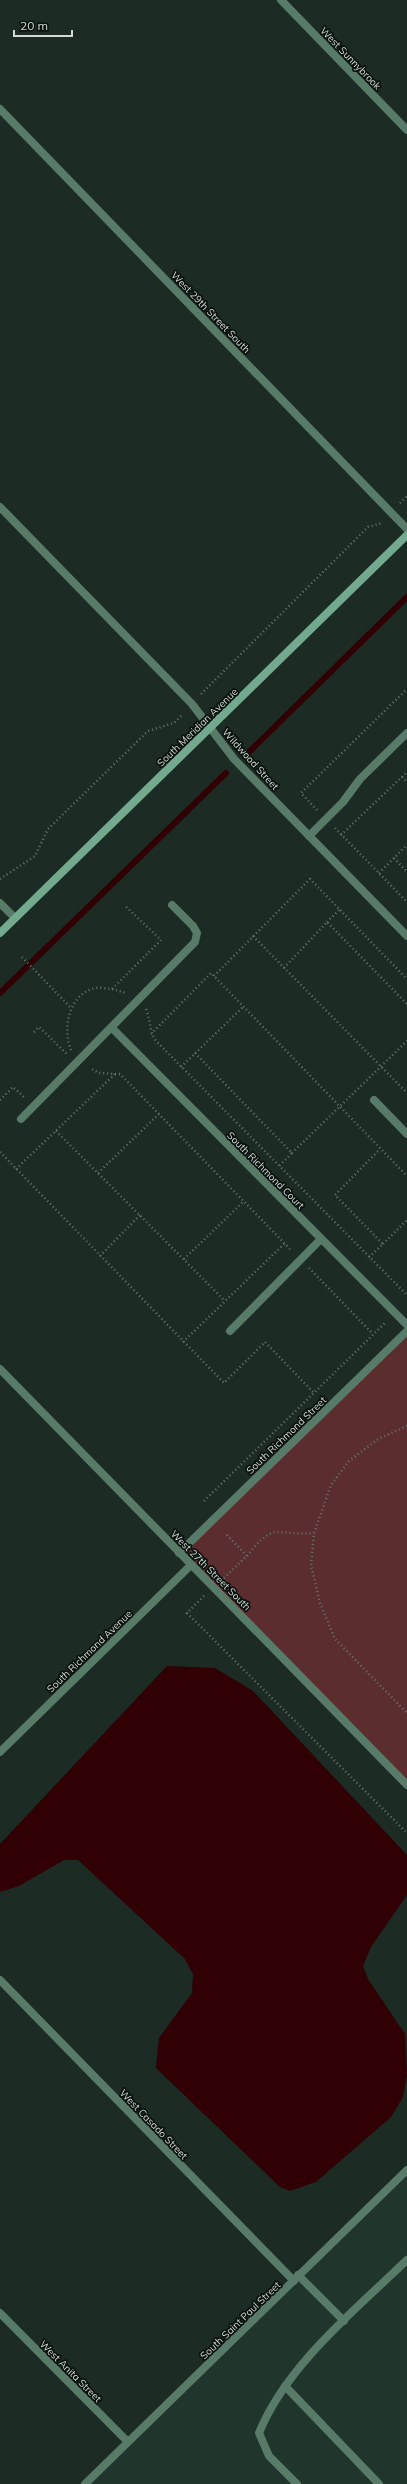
<svg xmlns="http://www.w3.org/2000/svg" width="407" height="2484" viewBox="0 0 407 2484" font-family="Mulish,sans-serif">
<rect width="100%" height="100%" fill="#1c2b24"/>
<path fill="#20352b" d="M407 2171V2484H87Z"/>
<path fill="#5b2d2f" d="M407 1331V1785L179 1553Z"/>
<path fill="#300005" d="M167 1666 215 1668 253 1691 407 1855V1895L371 1947 363 1966 368 1979 405 2034 407 2075 403 2097 391 2117 316 2182 290 2191 280 2187 156 2068 159 2038 192 1993 193 1974 185 1959 78 1860H64L19 1886 0 1892V1844Z"/>
<g fill="none" stroke-linecap="round" stroke-linejoin="round">
<path stroke="#300005" stroke-width="6" d="M249 752 407 597
M0 993 226 773"/>
<path stroke="#68756f" stroke-width="2.5" stroke-dasharray="1 3" stroke-linecap="butt" d="M400 503 407 496
M201 694 368 527 382 523
M402 777 407 782
M317 810 301 793 407 689
M335 828 407 902
M341 835 407 772
M394 858 407 872
M379 873 407 845
M0 879 35 856 48 829 148 731 174 723 183 714
M327 922 339 910
M253 936 407 1093
M22 957 71 1008
M284 968 327 922 407 1004
M214 976 310 879 407 979
M112 989 126 993
M146 1009C151 1021 149 1031 156 1041L407 1295
M34 1032 39 1027 67 1054
M151 1034 211 973 407 1176
M71 1050C62 1028 69 993 96 988 101 987 107 989 112 989L161 940 124 905
M195 1053 292 1153 279 1166
M181 1067 243 1007
M115 1074H120L292 1251
M0 1100 13 1087 25 1098
M56 1131 225 1301
M0 1152 224 1383 265 1342 314 1393
M292 1153 407 1041
M16 1169 115 1074 99 1073 90 1068
M98 1173 159 1114
M383 1244 407 1220
M100 1256 140 1215
M369 1257 383 1244 335 1195 380 1149
M184 1259 244 1201
M309 1268 373 1334
M183 1342 285 1243
M407 1426 378 1439 349 1461 331 1485 314 1533 311 1565 320 1603 335 1639 407 1713
M204 1501 386 1322
M247 1556C276 1519 275 1537 314 1533
M224 1578 247 1556 226 1534
M204 1596 187 1613 407 1833"/>
<path stroke="#587a69" stroke-width="8" d="M309 836 343 802 360 779 407 733
M374 1100 407 1134
M21 1119 195 942 197 933 193 926 172 905
M230 1331 321 1239
M298 2275 344 2321
M285 2386 379 2484
M297 2484 269 2456 259 2433C286 2366 355 2310 407 2260"/>
<path stroke="#587a69" stroke-width="8" d="M281 0 407 130
M0 109 407 529
M0 507 192 704 234 759 407 936
M0 903 15 918
M112 1028 407 1325
M0 1369 407 1785
M179 1553 407 1331
M0 1752 191 1565
M0 1980 294 2281
M0 2313 128 2442
M85 2484 407 2170"/>
<path stroke="#72a98f" stroke-width="8" d="M0 933 407 535"/>
</g>
<g text-anchor="middle" stroke-width="3.5" stroke-linejoin="round" paint-order="stroke">
<g font-size="10" fill="#d2dbd6" stroke="#0b120e">
<text transform="translate(351 58) rotate(46)" y="4">West Sunnybrook</text>
<text transform="translate(211 312) rotate(46)" y="4">West 29th Street South</text>
<text transform="translate(197 727) rotate(-44)" y="4">South Meridian Avenue</text>
<text transform="translate(251 759) rotate(48)" y="4">Wildwood Street</text>
<text transform="translate(266 1170) rotate(45)" y="4">South Richmond Court</text>
<text transform="translate(286 1435) rotate(-44)" y="4">South Richmond Street</text>
<text transform="translate(211 1570) rotate(45)" y="4">West 27th Street South</text>
<text transform="translate(89 1651) rotate(-44)" y="4">South Richmond Avenue</text>
<text transform="translate(154 2124) rotate(46)" y="4">West Casado Street</text>
<text transform="translate(240 2320) rotate(-44)" y="4">South Saint Paul Street</text>
<text transform="translate(71 2371) rotate(45)" y="4">West Anita Street</text>
</g>
</g>
<path d="M14 30v6h58v-6" fill="none" stroke="#d2dbd6" stroke-width="2"/>
<text x="20" y="30" font-size="12" fill="#d2dbd6" stroke="#0b120e" stroke-width="3" paint-order="stroke">20 m</text>
</svg>
